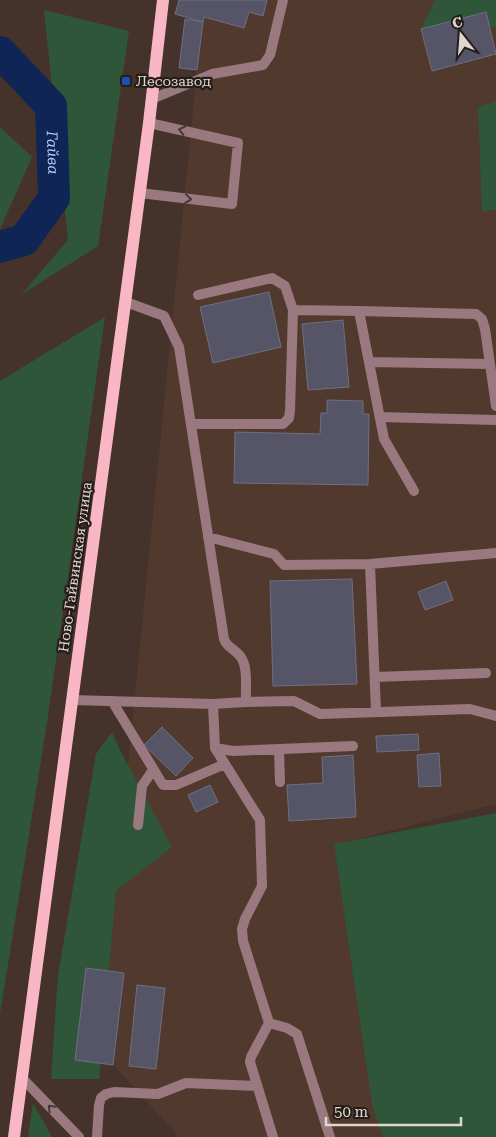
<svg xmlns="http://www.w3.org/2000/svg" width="496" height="1137" viewBox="0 0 496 1137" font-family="'Roboto Serif',serif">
<rect width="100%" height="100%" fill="#45332b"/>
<path fill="#51392d" d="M205 0H496V804L334 845 422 1137H179L100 1050 197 70Z"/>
<path fill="#2f5638" d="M435 0H496V27L421 29Z
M44 10 129 31 98 246 21 295 68 240Z
M496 101V209L482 212 478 107Z
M0 127 32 157 0 229Z
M105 317 47 723 0 1014V381Z
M112 732 121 752 172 847 116 891 99 1079H51L58 975 96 754Z
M496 813V1137H383L372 1104 334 844Z
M33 1103 52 1137H28Z"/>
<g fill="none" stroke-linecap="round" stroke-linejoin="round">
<path stroke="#0f2556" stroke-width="32" id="s1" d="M0 52 51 106 54 198 24 240 0 247"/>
</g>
<path fill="#555567" stroke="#6f6f82" d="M179 0H267L263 16 249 12 244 28 204 17 203 22 175 14Z
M486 12 496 54 432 71 421 29Z
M185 19 203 22 197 70 179 68Z
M269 292 281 347 213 363 200 307Z
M343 320 349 387 308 390 302 324Z
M327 400 363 401V414H369L368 485 234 483 235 432 320 434 321 413H327Z
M352 579 357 684 273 686 270 581Z
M446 581 453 600 425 610 418 592Z
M162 727 193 758 176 776 144 745Z
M418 734 419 750 377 752 376 736Z
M439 753 441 786 419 787 417 755Z
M353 755 356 817 289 821 287 785 323 783 322 757Z
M210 785 218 802 196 812 188 795Z
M86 968 124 973 113 1065 75 1060Z
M137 985 165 988 156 1069 129 1066Z"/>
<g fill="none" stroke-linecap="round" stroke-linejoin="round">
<path stroke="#99787f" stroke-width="10" d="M152 99 212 74 263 65 270 55 283 0
M140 193 232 204 238 143 149 123
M198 295 272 278 285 286 293 310
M126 302 164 316 179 347 224 639C227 648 235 649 240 656 249 667 245 689 246 702L213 704
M359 311 476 314 482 319 485 329 496 406
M369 362 490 364
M380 417 496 420
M191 424H283L289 418 290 411 293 310 359 311 384 439 414 491
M208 537 274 554 284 565 370 564 496 553
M370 564 376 712
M375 677 486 673
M72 700 213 704 215 748 260 820 262 886 245 919 242 929 243 941 269 1023 287 1028 297 1034 330 1137
M112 701 163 785H176L225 764
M246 702 294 701 320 714 470 709 496 716
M215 748 233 751 353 746
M279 749 280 782
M138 825 142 786 153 770
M269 1023 251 1057 250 1062 273 1137
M23 1079 79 1137
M97 1137 99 1105 101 1098 106 1094 114 1092 158 1094 186 1083 257 1086"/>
<path stroke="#f9b7c6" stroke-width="12" d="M14 1137 149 123 163 0"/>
</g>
<defs><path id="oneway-chevron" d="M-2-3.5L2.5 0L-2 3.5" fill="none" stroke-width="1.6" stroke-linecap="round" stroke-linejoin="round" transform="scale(1.25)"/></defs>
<g stroke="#483838">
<use href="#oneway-chevron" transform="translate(182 130) rotate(-167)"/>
<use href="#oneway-chevron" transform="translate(188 199) rotate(6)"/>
<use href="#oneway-chevron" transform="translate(51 1108) rotate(-134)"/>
</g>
<rect fill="#1a4fb4" stroke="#251d19" stroke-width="2" x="121" y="76" width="10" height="10" rx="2.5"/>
<g text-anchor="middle" stroke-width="4.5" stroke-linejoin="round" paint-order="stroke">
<g font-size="14" fill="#e1d5d0" stroke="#251d19" text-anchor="start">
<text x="136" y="86">Лесозавод</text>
</g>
<g font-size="14" fill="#e1d5d0" stroke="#251d19">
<text transform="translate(75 567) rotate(-82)" y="5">Ново-Гайвинская улица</text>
</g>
<g font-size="15" font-style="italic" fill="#b1cafb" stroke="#251d19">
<text dy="5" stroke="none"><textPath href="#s1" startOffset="121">Гайва</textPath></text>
</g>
</g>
<g transform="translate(461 35) rotate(343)" stroke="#251d19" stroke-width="4" paint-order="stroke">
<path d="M0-4L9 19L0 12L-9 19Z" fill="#e1d5d0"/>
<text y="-8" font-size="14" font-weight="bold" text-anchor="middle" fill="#e1d5d0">С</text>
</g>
<path d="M326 1117v8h135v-8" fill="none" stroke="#e1d5d0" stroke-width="2.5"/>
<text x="334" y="1117" font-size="15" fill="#e1d5d0" stroke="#251d19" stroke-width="4" paint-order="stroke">50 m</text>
</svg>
